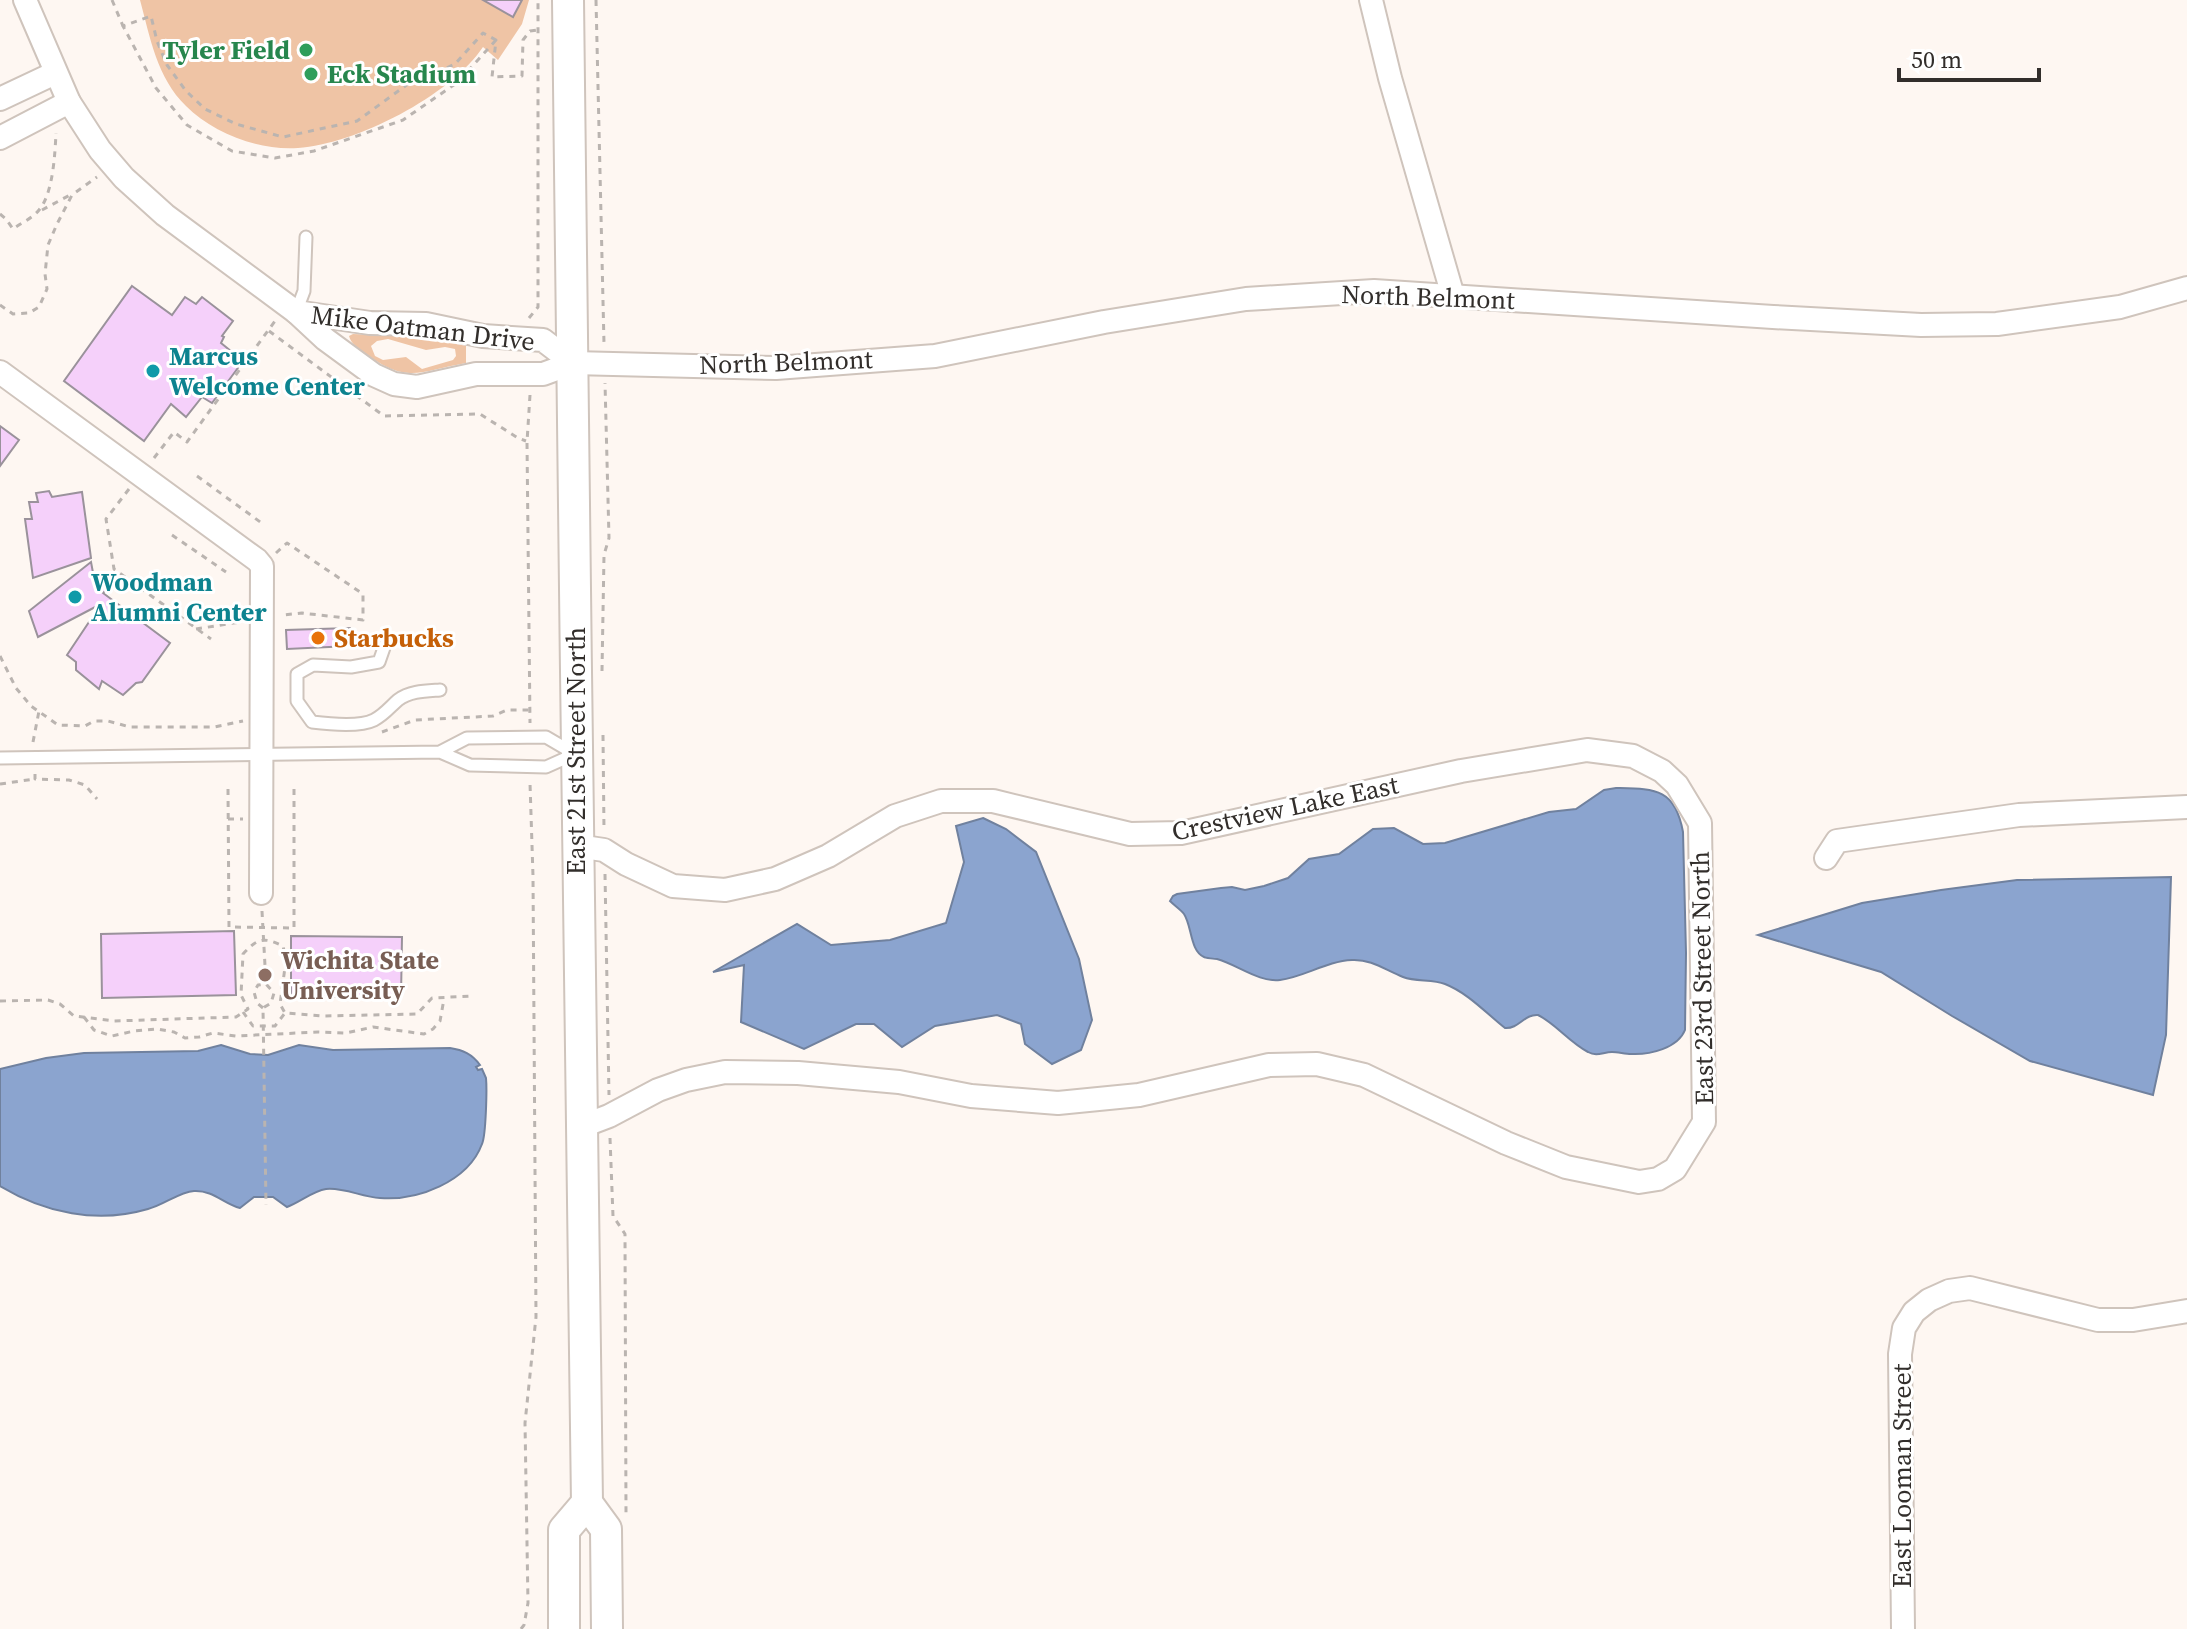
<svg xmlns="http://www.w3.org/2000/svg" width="2187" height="1629" font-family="'Source Serif 4',serif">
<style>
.green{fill:#efc4a5;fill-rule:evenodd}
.water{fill:#8ba4cf;stroke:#70819e;stroke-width:2}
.building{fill:#f5d0fa;stroke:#9a929b;stroke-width:2}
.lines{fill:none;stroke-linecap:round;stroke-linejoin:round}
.lane-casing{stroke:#cfc4bc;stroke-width:15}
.street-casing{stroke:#cfc4bc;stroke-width:26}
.secondary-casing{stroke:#cfc4bc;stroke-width:34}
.path{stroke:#bab4b0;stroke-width:3;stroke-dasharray:6 6;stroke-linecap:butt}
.lane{stroke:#fff;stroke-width:11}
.street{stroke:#fff;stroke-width:22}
.secondary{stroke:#fff;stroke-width:30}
.leisure-dot{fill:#2e9e5b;stroke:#fff;stroke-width:3}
.culture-dot{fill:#0f9aa8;stroke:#fff;stroke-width:3}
.food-dot{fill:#e8710a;stroke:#fff;stroke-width:3}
.education-dot{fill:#8d6e63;stroke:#fff;stroke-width:3}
.labels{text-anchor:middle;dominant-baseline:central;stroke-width:6;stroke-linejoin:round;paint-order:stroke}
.leisure-label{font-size:26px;font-weight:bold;fill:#27864d;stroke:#fff;text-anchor:end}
.street-label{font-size:26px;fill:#322e2b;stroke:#fff}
.culture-label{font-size:26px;font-weight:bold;fill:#0d838f;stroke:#fff;text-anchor:start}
.food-label{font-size:26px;font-weight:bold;fill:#c56008;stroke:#fff;text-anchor:start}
.education-label{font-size:26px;font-weight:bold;fill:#785e54;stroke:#fff;text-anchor:start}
</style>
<rect width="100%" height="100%" fill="#fef7f2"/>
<!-- green -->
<g class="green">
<path d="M140,0h389l-7,24 -24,36 -15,-13c-33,49 -127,97 -185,101 -39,3 -85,-15 -112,-42 -29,-28 -36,-69 -46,-106z"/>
<path d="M353,334l72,3 41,9v17c-46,8 -59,22 -101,-10 -7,-5 -14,-9 -16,-17zM388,339l38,11 19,-3 10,2 1,7 -3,4 -31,9 -16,-12 -23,3 -8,-4 -4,-10 6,-5z"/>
</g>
<!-- water -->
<g class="water">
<path d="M1616,788c39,1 59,0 67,44l3,121 -1,77c-7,18 -35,25 -54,24 -6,0 -13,-2 -19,-2 -9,0 -15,5 -24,0 -19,-10 -32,-28 -50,-37 -14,-1 -19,14 -33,13 -19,-15 -37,-35 -60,-44 -13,-5 -29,-2 -42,-7 -18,-7 -31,-18 -51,-17 -25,1 -48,17 -72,20 -20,3 -44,-16 -63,-21 -1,0 -12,-1 -13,-2 -14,-6 -12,-31 -20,-43 -4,-5 -9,-8 -14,-13l3,-5 4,-2 44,-6 11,-1 13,3 19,-4 24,-8 21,-19 30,-5 34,-25 21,-1 29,16 22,-1 104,-31 27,-3 28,-19z"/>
<polygon points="983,818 1006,829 1036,852 1079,959 1092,1020 1081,1050 1052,1064 1025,1044 1021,1024 997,1015 935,1026 902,1047 874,1024 856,1024 804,1049 741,1022 744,965 713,972 797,924 831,945 890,940 946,923 964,862 956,826"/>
<polygon points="2171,877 2166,1035 2153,1095 2030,1061 1952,1016 1881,972 1758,935 1862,903 1941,890 2017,880"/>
<path d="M221,1045l29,9 18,1 31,-10 34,5 117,-2c13,2 22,6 30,17l-4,2 2,3 4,-1 4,9c1,11 0,57 -4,66 -14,38 -65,57 -102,54 -18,-1 -37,-11 -54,-9 -13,2 -26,13 -39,18l-14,-10h-19l-14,11c-16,-4 -27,-18 -46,-17 -15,1 -30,14 -46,18 -51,15 -103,4 -148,-23v-117l46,-11 38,-5 114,-2z"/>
</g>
<!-- building -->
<g class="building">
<polygon points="483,0 522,0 513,17"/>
<polygon points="132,286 172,315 185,297 196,304 202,297 233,321 222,336 224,337 221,343 243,361 212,403 202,397 186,417 171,404 144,441 64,381"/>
<polygon points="0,426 19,440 0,466"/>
<polygon points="49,491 52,497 82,492 91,558 33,578 25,519 32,519 29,502 38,502 36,493"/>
<polygon points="91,562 94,578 103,573 110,587 103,593 170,643 142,682 136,683 123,695 102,681 99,689 76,670 76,662 67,655 101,604 38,637 29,611"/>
<polygon points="350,628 350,646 287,649 286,630"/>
<polygon points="234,931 236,995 102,998 101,934"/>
<polygon points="291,936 402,937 401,998 291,996"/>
</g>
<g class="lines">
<defs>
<g id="lane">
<polyline points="296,312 304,291 306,237"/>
<path d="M386,642l-7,20 -28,5 -38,-2 -16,9v27l15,21c16,2 48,5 62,-2 10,-5 16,-13 24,-20 12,-9 28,-9 42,-10"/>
<polyline points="0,758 440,752 470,765 546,767 575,754 546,737 467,738 440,752"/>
</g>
<g id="street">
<polyline points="25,0 69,102 100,150 124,178 165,215 296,312 325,339 374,375 394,384 417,387 476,374 543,374 573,363 776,368 935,356 1104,322 1246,299 1374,291 1773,317 1921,325 1997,324 2120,307 2187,288"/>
<polyline points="1371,0 1390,78 1453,296"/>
<polyline points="0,99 55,73"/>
<polyline points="0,138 69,102"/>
<polyline points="296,312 370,323 426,324 483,336 543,340 573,363"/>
<polyline points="0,372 257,560 262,566 261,893"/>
<polyline points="577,846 604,850 626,864 673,886 725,890 775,879 828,856 895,816 941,801 993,801 1130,834 1181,833 1461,771 1587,750 1633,756 1662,771 1677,785 1700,823 1704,1122 1675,1169 1658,1179 1639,1182 1566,1167 1506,1143 1364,1075 1317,1064 1269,1065 1139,1095 1058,1103 971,1096 899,1082 798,1073 725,1072 686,1080 658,1090 609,1116 580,1127"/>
<polyline points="1826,858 1837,841 2019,815 2187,807"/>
<polyline points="1903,1629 1900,1354 1904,1328 1914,1312 1929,1300 1949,1291 1970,1288 2098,1320 2133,1320 2187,1311"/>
</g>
<g id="secondary">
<path d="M568,0c8,501 9,1002 19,1503l19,26 1,100"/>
<polyline points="564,1629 564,1530 587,1503"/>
</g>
</defs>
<!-- lane casing -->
<use href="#lane" class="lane-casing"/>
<!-- street casing -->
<use href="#street" class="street-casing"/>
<!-- secondary casing -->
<use href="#secondary" class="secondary-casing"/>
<!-- path -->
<g class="path">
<polyline points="112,0 123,26"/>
<polyline points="596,0 604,344"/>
<polyline points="496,40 458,82 403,120 314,151 275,158 232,151 187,125 156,88 123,26 151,16 157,41 167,65 186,91 205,109 236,124 283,137 357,121 419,76 440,71 455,64 483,33 496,40 492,77 522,76 523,40 530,31 538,30"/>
<polyline points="42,210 70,195"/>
<path d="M0,214l6,5 7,10c8,-6 20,-11 26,-19 14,-16 16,-56 17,-77"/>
<polyline points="0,305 13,314 29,313 39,307 47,289 45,274 48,245 57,224 72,195 97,177"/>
<polyline points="529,318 538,307 538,0"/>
<polyline points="269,331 384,416 480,414 518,438 526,441"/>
<polyline points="530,395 527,442 530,723"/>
<polyline points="154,458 174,432 187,442 275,321"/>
<polyline points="197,476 263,524"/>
<polyline points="129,489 106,519 114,569 211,639"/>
<polyline points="172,535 226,572"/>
<polyline points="276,553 287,543 363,594 363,620 302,613 283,615"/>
<polyline points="196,629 240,622"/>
<polyline points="0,656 16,688 31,706 58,725 85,726 94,721 108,721 130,727 214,727 243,721"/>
<polyline points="602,671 604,555 609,538 605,383"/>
<polyline points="382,732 415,720 493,716 507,710 530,710"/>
<polyline points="603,735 604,831"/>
<polyline points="33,742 39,711"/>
<polyline points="35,774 35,779 69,780 85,785 97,799"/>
<polyline points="0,784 35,779"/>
<polyline points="228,789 229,927 294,928 294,786"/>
<polyline points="228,819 243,819"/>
<polyline points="605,874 609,1095"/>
<polyline points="262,911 266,984"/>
<path d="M0,1001l48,-1 12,4 14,12 40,5 122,-4 12,-8 -7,-14 2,-41c14,-15 20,-18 40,-8l3,14 -6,44 5,9 38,3 94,-2 15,-16 40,-2"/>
<polyline points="263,1008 257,1003 254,992 258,985 266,984 274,993 271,1003 263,1008 266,1205"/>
<polyline points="243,1012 253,1026 275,1026 285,1013"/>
<polyline points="84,1017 94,1030 112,1036 134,1031 157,1029 174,1032 185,1038 199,1037 213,1033 236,1036 318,1032 346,1033 373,1027 424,1034 433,1029 440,1021 444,999"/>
<polyline points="610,1138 613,1216 625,1234 626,1515"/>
<polyline points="521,1629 524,1625 528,1603 525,1423 536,1317 533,876 530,783"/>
</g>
<!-- lane -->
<use href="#lane" class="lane"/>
<!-- street -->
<use href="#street" class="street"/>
<!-- secondary -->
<use href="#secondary" class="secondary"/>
</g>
<!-- markers -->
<g class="leisure-dot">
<circle cx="306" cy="50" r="8"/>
<circle cx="311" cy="74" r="8"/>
</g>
<g class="culture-dot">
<circle cx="153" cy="371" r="8"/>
<circle cx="75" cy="597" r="8"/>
</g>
<circle class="food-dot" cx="318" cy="638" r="8"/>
<circle class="education-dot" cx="265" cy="975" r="8"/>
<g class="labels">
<!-- leisure labels -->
<g class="leisure-label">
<text x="290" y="50">Tyler Field</text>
<text x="327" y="74" text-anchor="start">Eck Stadium</text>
</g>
<!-- street labels -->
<g class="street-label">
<text transform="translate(1428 297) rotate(2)">North Belmont</text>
<text transform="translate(423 328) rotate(7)">Mike Oatman Drive</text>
<text transform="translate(786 362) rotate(-2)">North Belmont</text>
<text transform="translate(576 751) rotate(-90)">East 21st Street North</text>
<text transform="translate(1285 808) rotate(-12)">Crestview Lake East</text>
<text transform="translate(1702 978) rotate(-91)">East 23rd Street North</text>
<text transform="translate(1902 1476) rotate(-90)">East Looman Street</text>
</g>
<!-- culture labels -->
<g class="culture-label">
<text x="169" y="356">Marcus<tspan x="169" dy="30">Welcome Center</tspan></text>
<text x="91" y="582">Woodman<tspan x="91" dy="30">Alumni Center</tspan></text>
</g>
<!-- food labels -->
<g class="food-label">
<text x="334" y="638">Starbucks</text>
</g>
<!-- education labels -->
<g class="education-label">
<text x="281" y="960">Wichita State<tspan x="281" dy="30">University</tspan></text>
</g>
</g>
<!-- scale -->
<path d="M1899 68v12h140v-12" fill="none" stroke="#322e2b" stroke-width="4"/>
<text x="1911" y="68" font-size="24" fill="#322e2b" stroke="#ffffff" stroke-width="6" paint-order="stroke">50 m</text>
</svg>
